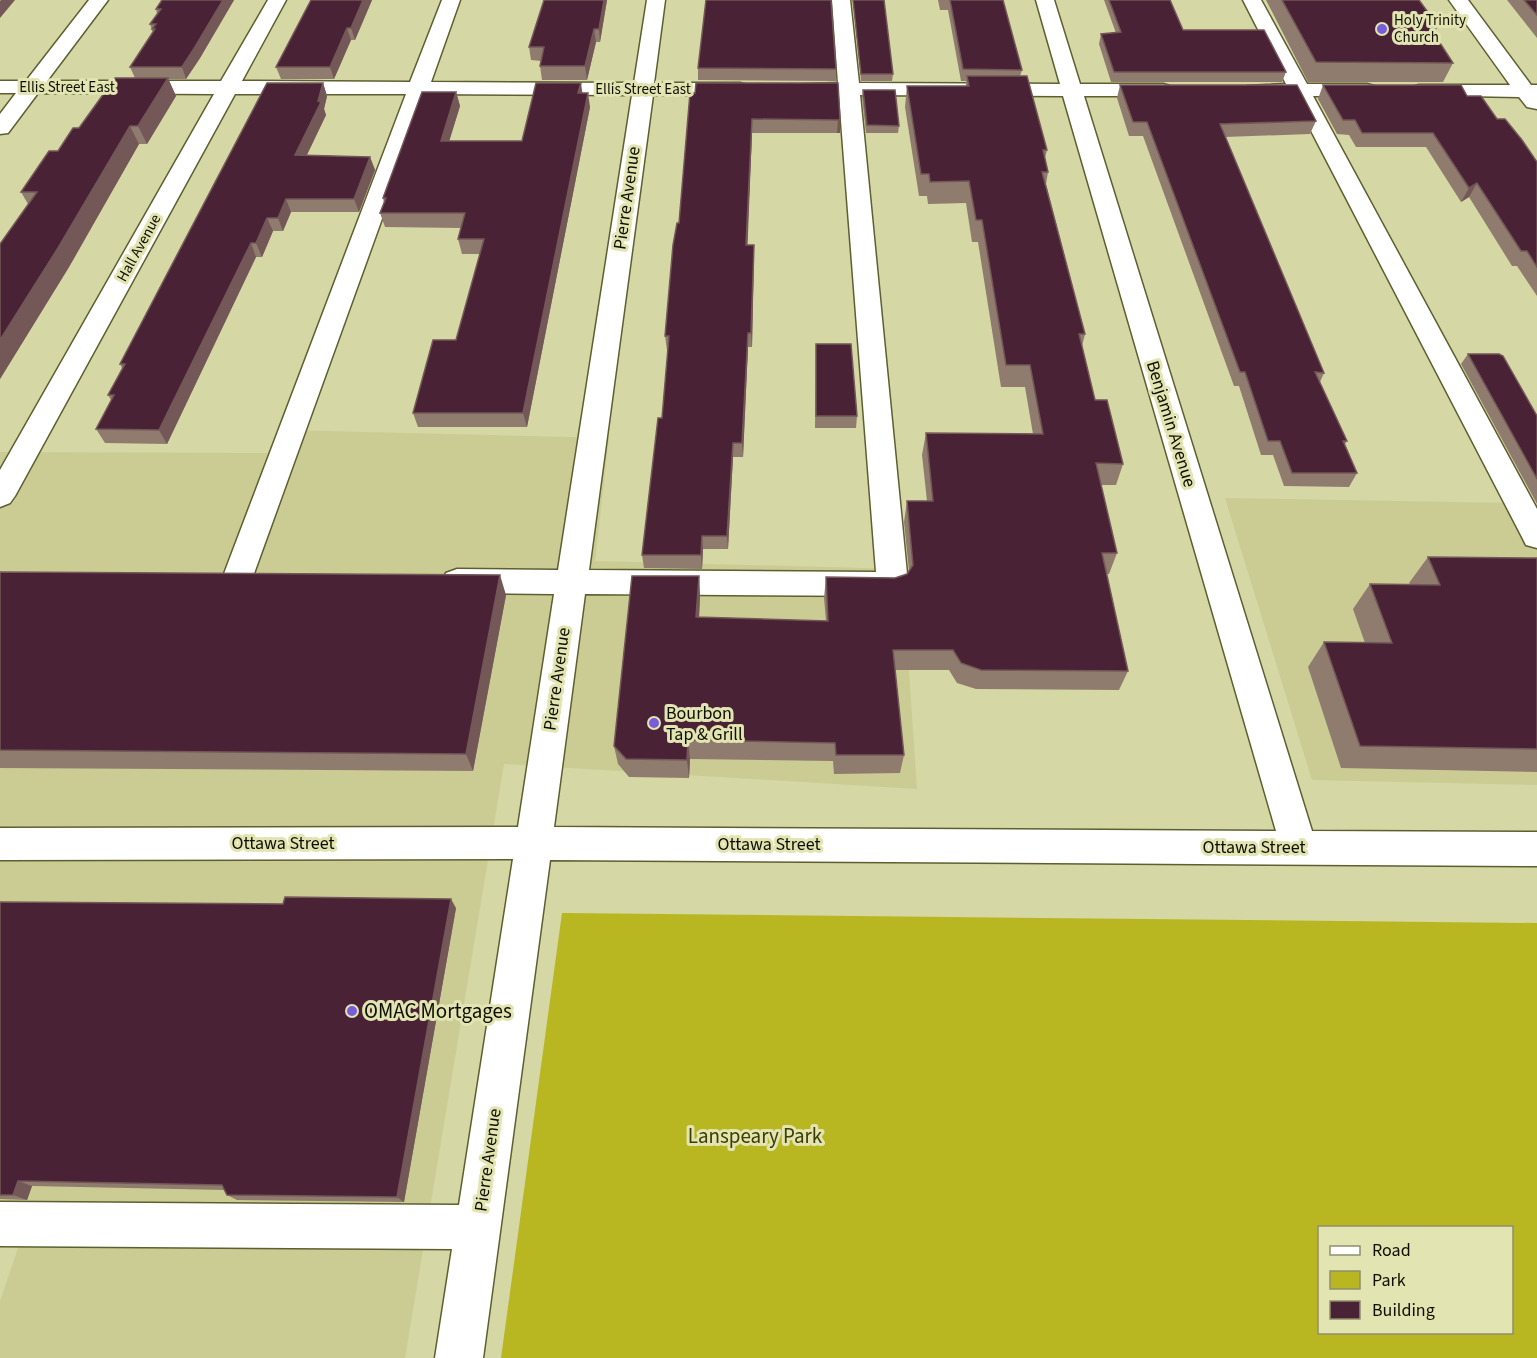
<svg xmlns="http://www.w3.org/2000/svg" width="1537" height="1358" font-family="'Source Sans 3',sans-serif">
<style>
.built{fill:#cacc93}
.green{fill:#b8b721;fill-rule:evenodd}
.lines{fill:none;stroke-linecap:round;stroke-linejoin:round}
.minor-casing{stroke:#5e5f31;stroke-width:3}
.minor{fill:#fff;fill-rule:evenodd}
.wall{fill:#8f7c6e}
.shaded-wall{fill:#735857}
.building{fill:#492236;stroke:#735857;stroke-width:1.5}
.poi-dot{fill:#785dd8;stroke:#e2e4b2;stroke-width:2}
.labels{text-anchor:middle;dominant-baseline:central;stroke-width:6;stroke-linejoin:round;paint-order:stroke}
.far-poi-label{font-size:15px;fill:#0f0f01;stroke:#e2e4b2;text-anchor:start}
.far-street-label{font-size:15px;fill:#0f0f01;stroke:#e2e4b2}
.street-label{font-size:18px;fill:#0f0f01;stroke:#e2e4b2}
.poi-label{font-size:18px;fill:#0f0f01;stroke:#e2e4b2;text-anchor:start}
.near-poi-label{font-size:21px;fill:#0f0f01;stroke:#e2e4b2;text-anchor:start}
.near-park-label{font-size:21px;fill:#3d3d00;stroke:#e2e4b2}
</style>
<rect width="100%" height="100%" fill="#d5d7a5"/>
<!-- built -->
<g class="built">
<polygon points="282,430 609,438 595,561 902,569 917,789 504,764 405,1358 0,1358 0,1301 27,1222 0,1221 0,452 275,453"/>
<polygon points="1225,498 1512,503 1537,548 1537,785 1312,780"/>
</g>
<!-- green -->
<path class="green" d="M562,913l975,10v435h-1036zM1320,1228h192v104h-192z"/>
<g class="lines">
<defs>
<g id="minor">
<path d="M89,0h19l-61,81h174l47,-81h18l-44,81 168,1 32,-82h18l-29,82 203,1 13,-83h18l-11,83h86l7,2 3,4 -3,4 -7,2h-87l-64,475 287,2 -37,-477 -51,-2 -3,-4 3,-4 50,-2 -6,-83h18l9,83 201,1 -24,-84h18l26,84h83l7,2 3,4 -3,4 -7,2h-79l228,735 225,1v34l-987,-6 -67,498h-48l17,-109 -452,-3v-44l459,3 54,-346 -513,1v-32l518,-1 36,-233 -97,-1 -11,-4 -4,-8 4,-8 11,-4 101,1 74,-475 -205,-1 -175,485 -4,8 -11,4 -11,-4 -4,-8 184,-485h-171l-220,402 -5,7 -10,4v-37l214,-376 -176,-1 -30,40 -8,1v-20l16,-21h-16v-12h26zM860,95l203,1 213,735 -722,-4 31,-233 307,2 11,-4 5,-8z"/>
<polygon points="1243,0 1261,0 1307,84 1367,84 1374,86 1377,90 1374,94 1367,96 1313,96 1537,509 1537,548 1526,545 1522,537 1293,96 1247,94 1244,90 1247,86 1286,84"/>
<polygon points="1449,0 1468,0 1531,85 1537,85 1537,109 1527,107 1519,97 1412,95 1409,91 1412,87 1419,85 1510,85"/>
</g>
</defs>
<!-- minor casing -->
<use href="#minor" class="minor-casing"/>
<!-- minor -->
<use href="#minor" class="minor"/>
</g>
<!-- wall -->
<g class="wall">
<polygon points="162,0 234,0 200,58 186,79 168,79 176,96 147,144 139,144 69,267 0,379 0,244 28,204 21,192 79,128 135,78 130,67 153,33 150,24 157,14 156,9"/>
<polygon points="311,0 372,0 355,40 351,40 334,79 281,79 276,67"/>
<polygon points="607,0 600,42 596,42 587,80 542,80 540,66 541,61 531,60 529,47"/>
<polygon points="853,0 884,0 893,74 892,81 861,81"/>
<polygon points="938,0 1003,0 1022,70 1020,76 1047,150 1045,158 1048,172 1046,184 1085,334 1082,346 1095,400 1123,464 1116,485 1101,485 1117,553 1109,574 1107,574 1128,671 1119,690 976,689 957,683 949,670 895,670 904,755 900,773 834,774 833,761 690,759 689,778 629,777 618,764 614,746 699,576 700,597 699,617 826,621 824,598 826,577 895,578 907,574 909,571 904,522 907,501 927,501 922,455 926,433 1033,434 1025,387 1001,387 978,242 972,242 966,203 928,204 927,196 919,196 905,107 907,86 966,86 966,81 961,81 948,10 940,10"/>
<polygon points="1104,0 1170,0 1183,30 1286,72 1282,82 1111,82 1099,44 1101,34 1116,33"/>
<polygon points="1266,0 1419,0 1438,26 1434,34 1453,63 1443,82 1308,82"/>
<polygon points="1507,0 1537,0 1537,38"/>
<polygon points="698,68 836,69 836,81 698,80"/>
<polygon points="323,83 327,96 324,109 326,115 307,155 370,157 375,170 359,212 291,212 283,231 273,231 262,257 256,257 167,444 105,443 96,429 111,400 108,395 122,368 120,364"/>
<polygon points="838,83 840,133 752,133 747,245 754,245 752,347 748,347 743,457 733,457 728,549 703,549 702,569 644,568 642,555 662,418 668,350 667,350 665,336 679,223 690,93"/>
<polygon points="1120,85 1316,121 1310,134 1225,137 1324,373 1320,382 1347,441 1345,444 1357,473 1349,487 1284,486 1273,455 1261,455 1239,386 1234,386 1143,136 1129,136 1117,98"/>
<polygon points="1323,85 1467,96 1497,119 1537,162 1537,296 1517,266 1512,266 1469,197 1461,202 1426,147 1356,147 1349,135 1337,134 1318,99"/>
<polygon points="863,90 899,126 898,133 866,133 862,97"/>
<polygon points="456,92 460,106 449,141 522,141 582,93 590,107 527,427 418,427 413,413 456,340 480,254 462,254 458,239 461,228 385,227 380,213 384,203 383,198"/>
<polygon points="816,344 857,416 856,428 815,428"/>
<polygon points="1468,354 1537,416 1537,504 1461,364"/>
<polygon points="1428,557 1537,558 1537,772 1341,768 1308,667 1324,642 1365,643 1353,609 1370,584 1410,584 1409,583"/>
<polygon points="0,572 506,595 473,771 0,768"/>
<polygon points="0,902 456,908 404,1202 237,1200 227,1195 224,1190 32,1186 27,1200 0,1199"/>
</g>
<!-- shaded-wall -->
<g class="shaded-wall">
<polygon points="1,0 15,0 0,18 0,1"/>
<polygon points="223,0 234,0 200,58 186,79 182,67"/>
<polygon points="363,0 372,0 355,40 351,28"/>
<polygon points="604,0 607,0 600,42 599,29"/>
<polygon points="347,28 351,40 334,79 330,67"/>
<polygon points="594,29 596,42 587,80 585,66"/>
<polygon points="168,78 176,96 147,144 138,126"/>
<polygon points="323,83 327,96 324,109 326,115 300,169 295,155 318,101"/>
<polygon points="581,83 583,97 578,93"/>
<polygon points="456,92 460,106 445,155 441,141"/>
<polygon points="588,93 590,107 527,427 523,413"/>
<polygon points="752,119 752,133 747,259 746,245"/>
<polygon points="840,119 840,133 837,133 838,120"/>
<polygon points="130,126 139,144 69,267 0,379 0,340"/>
<polygon points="370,157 375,170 359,212 354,199"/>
<polygon points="1477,183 1469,197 1461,202 1469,188"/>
<polygon points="286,199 291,212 283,231 278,218"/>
<polygon points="267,218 273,231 262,257 256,243"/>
<polygon points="251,243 256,257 167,444 159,430"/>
<polygon points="754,245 754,259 752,347 751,333"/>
<polygon points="748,333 748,347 743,457 742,443"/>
<polygon points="733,443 733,457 728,549 727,536"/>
<polygon points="702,536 703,549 702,569 701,555"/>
<polygon points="500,575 506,595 473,771 466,754"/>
<polygon points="699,576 700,597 698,637 696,617"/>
<polygon points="688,740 690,759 689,778 687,760"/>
<polygon points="451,899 456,908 404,1202 397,1197"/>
<polygon points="18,1181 32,1186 27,1200 13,1195"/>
</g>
<!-- building -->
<g class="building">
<polygon points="162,0 223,0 195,47 182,67 130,67 155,29 152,29 156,24 150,24 161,9 156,9"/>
<polygon points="311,0 363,0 351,28 347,28 330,67 276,67"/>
<polygon points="544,0 604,0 599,29 594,29 585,66 540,66 544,47 529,47"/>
<polygon points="706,0 831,0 836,69 698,68"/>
<polygon points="853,0 884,0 893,74 861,74"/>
<polygon points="950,0 1003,0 1022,70 963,69"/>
<polygon points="1109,0 1170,0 1183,30 1264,30 1286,72 1114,72 1101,34 1121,32"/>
<polygon points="1282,0 1419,0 1438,26 1429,26 1453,63 1316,62"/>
<polygon points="1524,0 1537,0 1537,15"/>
<polygon points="967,76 1027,76 1047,150 1043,150 1048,172 1042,172 1085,334 1079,334 1095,400 1107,400 1123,464 1096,463 1117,553 1102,553 1128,671 981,670 961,663 953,650 893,650 904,755 836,755 835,743 688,740 687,760 626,759 614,746 632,576 699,576 696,617 828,621 826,577 895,578 907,574 913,565 907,501 933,501 926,433 1043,434 1030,365 1006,365 982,220 976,220 969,181 930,182 929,174 921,174 907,86 969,86"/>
<polygon points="115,78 168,78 138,126 130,126 58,248 0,340 0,244 37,192 21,192 49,151 58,151 73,128 79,128"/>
<polygon points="267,83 323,83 318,101 321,102 295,155 370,157 354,199 286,199 278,218 267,218 256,243 251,243 159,430 96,429 114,395 108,395 125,364 120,364"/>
<polygon points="536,83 581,83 578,93 588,93 523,413 413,413 433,340 456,340 484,239 458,239 465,213 380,213 386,198 383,198 422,92 456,92 441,141 522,141"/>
<polygon points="696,83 838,83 840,119 838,120 752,119 746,245 754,245 751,333 748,333 742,443 733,443 727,536 702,536 701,555 642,555 658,418 662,418 669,336 665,336 673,245 677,223 679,223 690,93 695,93"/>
<polygon points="1120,85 1297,85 1316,121 1220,124 1324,373 1315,372 1347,441 1343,441 1357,473 1292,473 1280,441 1268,441 1245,372 1240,372 1147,122 1133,122"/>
<polygon points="1323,85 1461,85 1467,96 1481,96 1497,119 1505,119 1522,140 1537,162 1537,267 1527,251 1521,251 1477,183 1469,188 1433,133 1362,133 1355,120 1343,120"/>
<polygon points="863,90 895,90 899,126 867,125"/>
<polygon points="816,344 851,344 857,416 816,416"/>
<polygon points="1468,354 1499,354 1503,356 1537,416 1537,479"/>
<polygon points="1428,557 1537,558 1537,749 1360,746 1324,642 1392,643 1370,584 1440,585"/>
<polygon points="0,572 500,575 466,754 0,750"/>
<polygon points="285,897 451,899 397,1197 227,1195 222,1185 18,1181 13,1195 0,1195 0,902 283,904"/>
</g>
<!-- markers -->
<g class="poi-dot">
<circle cx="1382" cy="29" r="6"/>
<circle cx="654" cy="723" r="6"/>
<circle cx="352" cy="1011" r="6"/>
</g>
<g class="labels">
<!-- far-poi labels -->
<g class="far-poi-label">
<text x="1394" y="20">Holy Trinity<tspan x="1394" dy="17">Church</tspan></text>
</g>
<!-- far-street labels -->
<g class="far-street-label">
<text x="67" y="87">Ellis Street East</text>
<text x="643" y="89">Ellis Street East</text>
<text transform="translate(139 248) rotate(-61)">Hall Avenue</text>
</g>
<!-- street labels -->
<g class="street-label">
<text transform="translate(627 198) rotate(-82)">Pierre Avenue</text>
<text transform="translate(1171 424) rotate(73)">Benjamin Avenue</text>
<text transform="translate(557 679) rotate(-82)">Pierre Avenue</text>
<text x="283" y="843">Ottawa Street</text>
<text x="769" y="844">Ottawa Street</text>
<text x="1254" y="847">Ottawa Street</text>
<text transform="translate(488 1160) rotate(-82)">Pierre Avenue</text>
</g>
<!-- poi labels -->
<g class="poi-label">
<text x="666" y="713">Bourbon<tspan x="666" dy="21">Tap &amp; Grill</tspan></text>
</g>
<!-- near-poi labels -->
<g class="near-poi-label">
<text x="364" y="1011">OMAC Mortgages</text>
</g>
<!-- near-park labels -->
<g class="near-park-label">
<text x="755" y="1136">Lanspeary Park</text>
</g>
</g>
<!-- legend -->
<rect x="1318" y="1226" width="195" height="108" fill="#e2e4b2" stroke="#8e8f6b" stroke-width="1.5"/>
<rect x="1330" y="1246" width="30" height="9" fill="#ffffff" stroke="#8e8f6b" stroke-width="1.5"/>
<text x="1372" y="1256" font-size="18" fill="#0f0f01">Road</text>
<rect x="1330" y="1271" width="30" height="18" fill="#b8b721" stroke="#8e8f6b" stroke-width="1.5"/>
<text x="1372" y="1286" font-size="18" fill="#0f0f01">Park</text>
<rect x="1330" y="1301" width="30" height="18" fill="#492236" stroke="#8e8f6b" stroke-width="1.5"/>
<text x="1372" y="1316" font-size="18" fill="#0f0f01">Building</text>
</svg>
